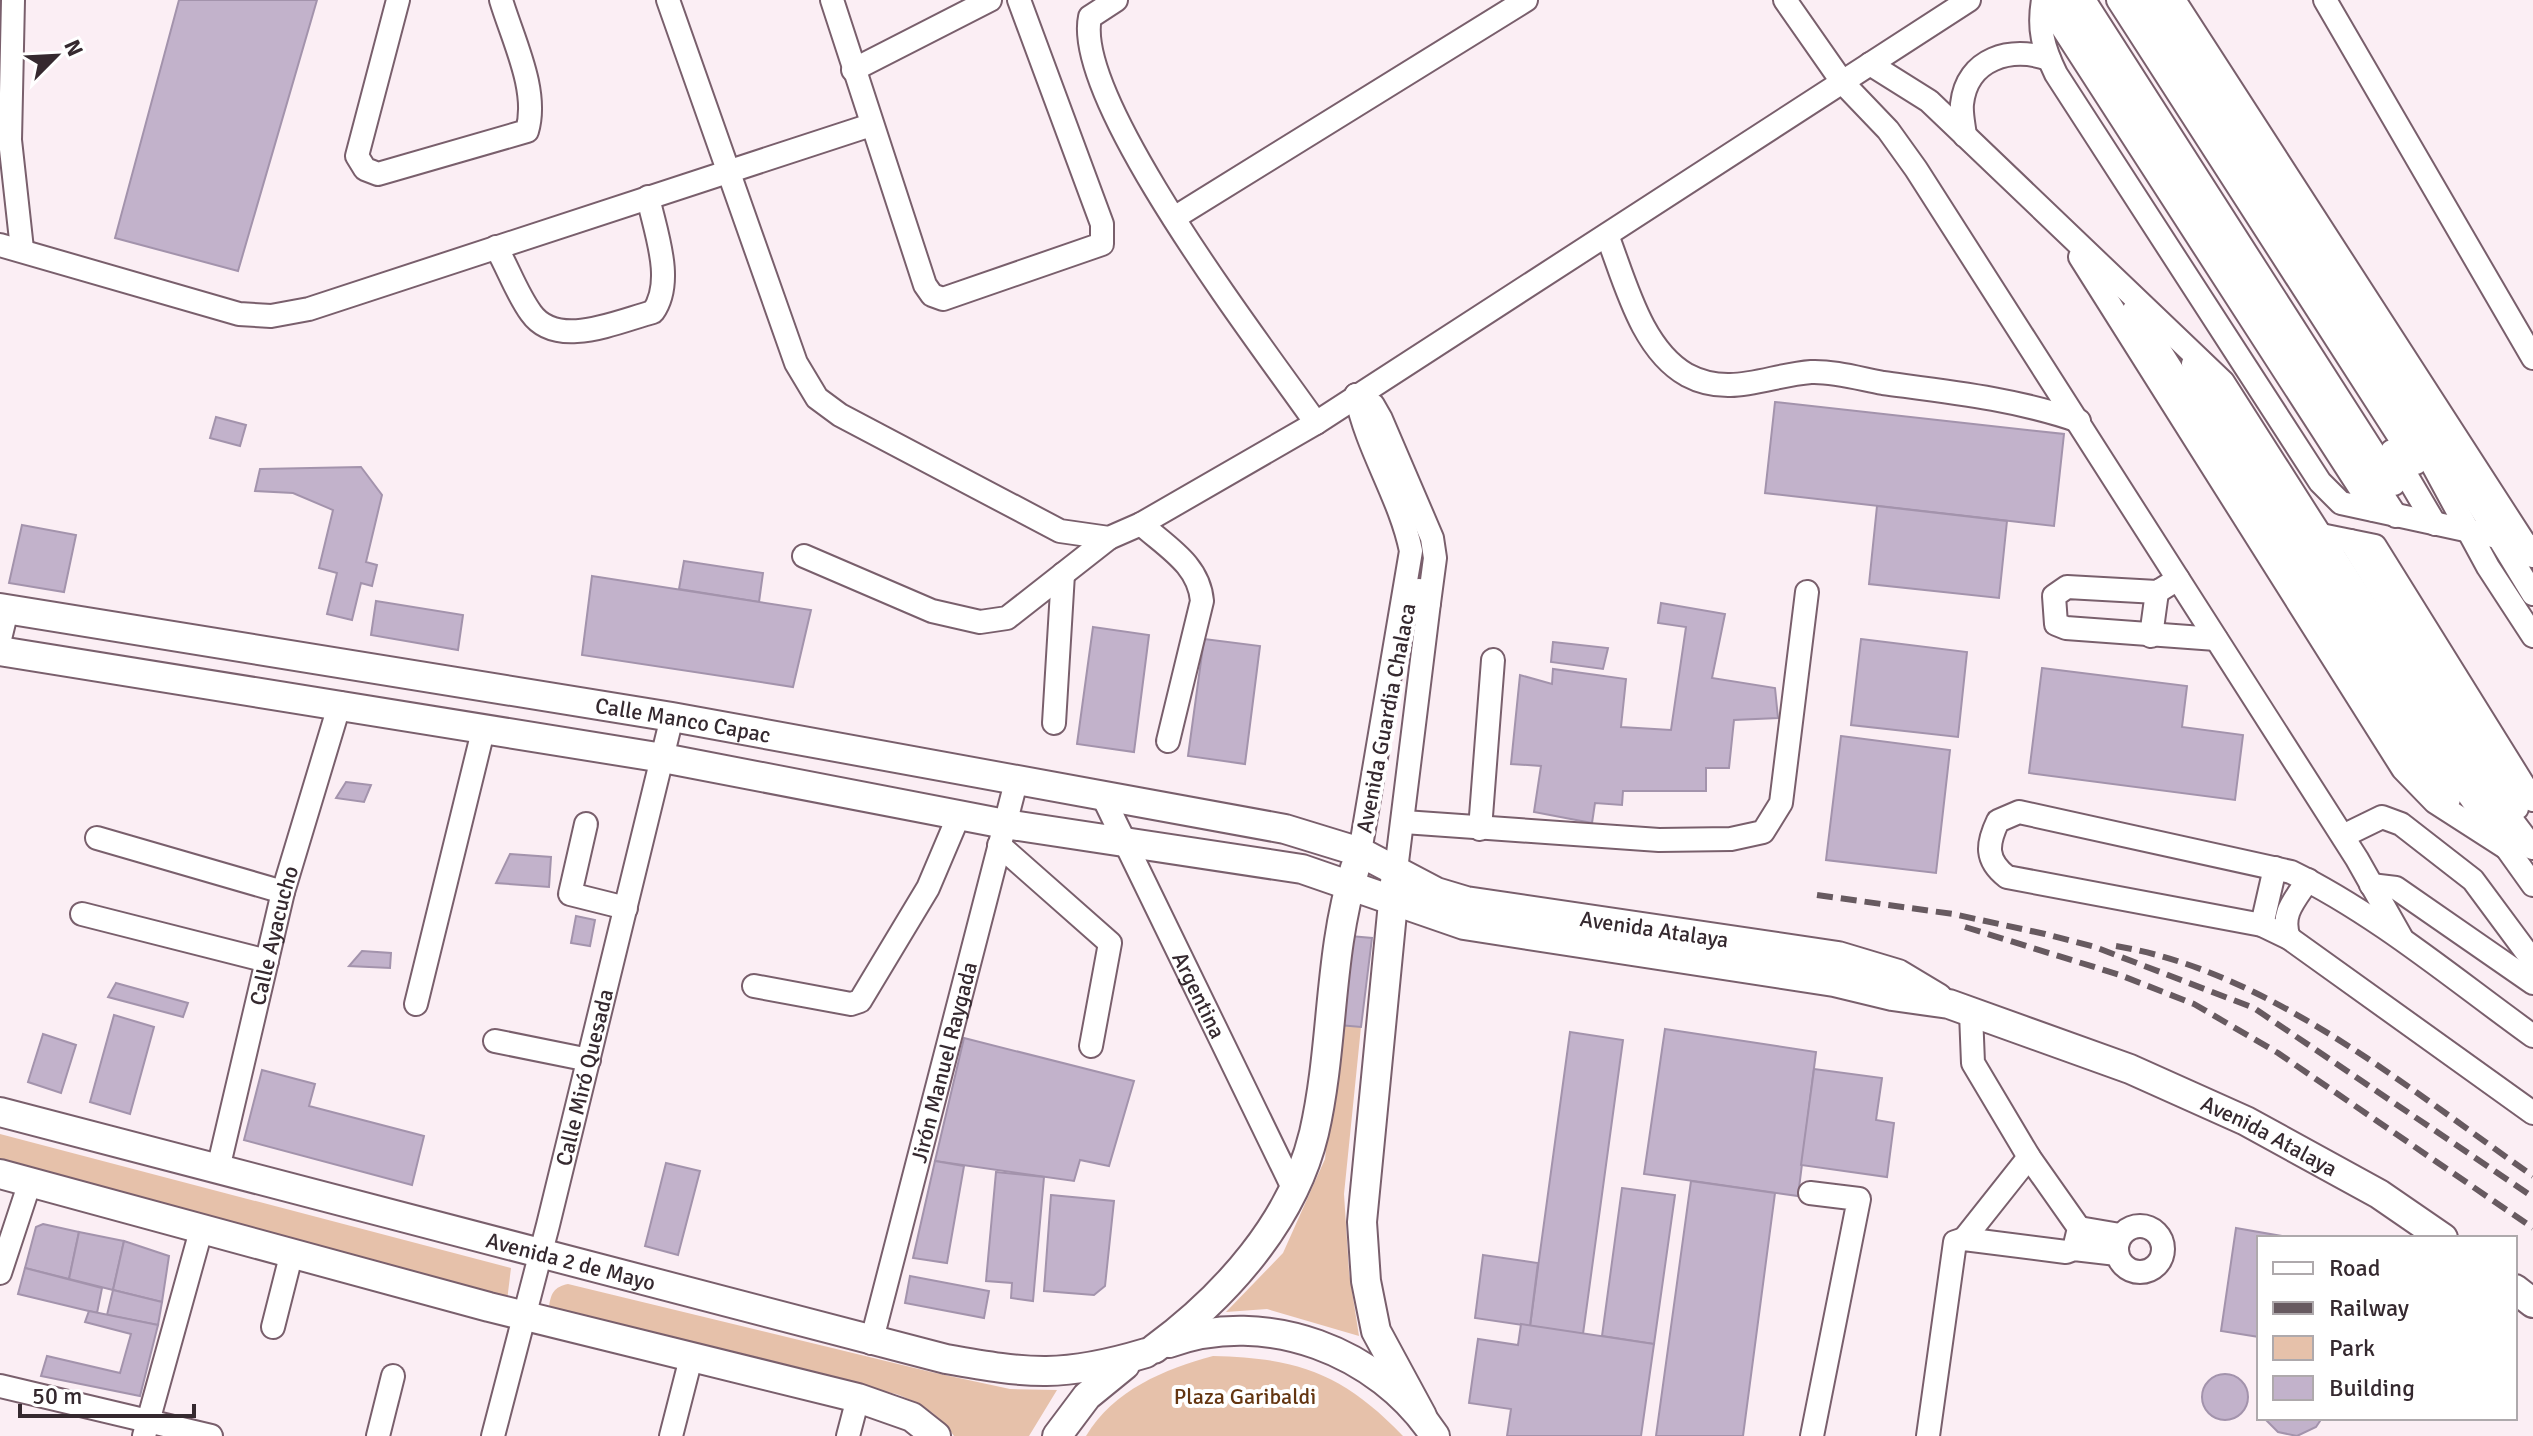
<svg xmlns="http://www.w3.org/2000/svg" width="2533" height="1436" font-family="Signika,sans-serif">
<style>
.green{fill:#e6c1aa}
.building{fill:#c2b2cb;stroke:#a393ac;stroke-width:2}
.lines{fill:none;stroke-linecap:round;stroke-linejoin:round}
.minor-casing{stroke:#795f6c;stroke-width:26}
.major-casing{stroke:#795f6c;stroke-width:32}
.minor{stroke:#fff;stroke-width:22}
.major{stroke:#fff;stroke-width:28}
.rail{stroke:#675a60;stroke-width:6;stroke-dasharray:16 8;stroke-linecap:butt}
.labels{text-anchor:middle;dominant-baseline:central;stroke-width:8;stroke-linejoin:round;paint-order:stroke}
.street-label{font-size:22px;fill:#35292f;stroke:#fff}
.park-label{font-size:22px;fill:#643510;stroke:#fff}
</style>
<rect width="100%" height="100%" fill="#fbeef4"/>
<!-- green -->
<g class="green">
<polygon points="1339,1025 1361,1027 1344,1194 1349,1272 1359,1336 1267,1309 1226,1312 1283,1253 1325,1159"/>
<polygon points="0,1134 511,1268 507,1301 0,1164"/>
<path d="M568,1284l363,88 79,17 47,1 -28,46h-75c-16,-23 -32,-32 -58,-42l-334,-75 -13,-12c2,-14 5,-20 19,-23z"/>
<path d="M1213,1356c86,2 130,18 190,80h-317c27,-46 79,-67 127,-80z"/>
</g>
<!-- building -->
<g class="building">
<polygon points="179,0 317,0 238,271 115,238"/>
<polygon points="1775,402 2064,434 2054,526 1765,493"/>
<polygon points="216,417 246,425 240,446 210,438"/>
<polygon points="361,467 382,495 366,562 377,565 372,586 361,583 352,620 327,614 337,573 319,568 333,510 293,493 255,491 260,469"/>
<polygon points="1877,506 2007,521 1999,598 1869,584"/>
<polygon points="22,525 76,535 64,592 9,583"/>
<polygon points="684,561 763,573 759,602 679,589"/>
<polygon points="592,576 811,610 793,687 582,655"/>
<polygon points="376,601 463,615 458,650 371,635"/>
<polygon points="1661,603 1725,614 1712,678 1775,688 1778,718 1734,720 1729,768 1706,768 1706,791 1623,791 1622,805 1595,803 1592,823 1534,812 1541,766 1511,764 1520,675 1552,684 1553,669 1626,679 1621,727 1671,730 1686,627 1658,623"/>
<polygon points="1093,627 1149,635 1134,752 1077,744"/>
<polygon points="1204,639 1260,646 1245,764 1188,756"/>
<polygon points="1861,639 1967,652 1958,737 1851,725"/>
<polygon points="1553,642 1608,648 1603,669 1551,662"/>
<polygon points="2042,668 2187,686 2182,727 2243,735 2235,800 2029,773"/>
<polygon points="1841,736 1950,750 1936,873 1826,860"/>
<polygon points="346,782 371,785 364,802 336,798"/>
<polygon points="510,854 551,857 549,887 496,883"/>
<polygon points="576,916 595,920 590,946 571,943"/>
<polygon points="1350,936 1372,938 1361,1027 1339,1025"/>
<polygon points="362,951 391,953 390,968 349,966"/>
<polygon points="116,983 188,1003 183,1017 108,997"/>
<polygon points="114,1015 154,1027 130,1114 90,1102"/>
<polygon points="1665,1029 1816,1052 1798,1196 1644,1174"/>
<polygon points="1570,1032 1623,1040 1583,1334 1530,1326"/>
<polygon points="43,1034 76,1045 61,1093 28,1082"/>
<polygon points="964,1038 1134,1081 1109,1166 1080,1160 1074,1181 935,1161"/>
<polygon points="1814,1069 1882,1078 1876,1120 1894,1123 1887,1177 1801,1165"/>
<polygon points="262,1070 315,1084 309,1106 424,1136 412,1185 244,1140"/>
<polygon points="935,1161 964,1166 947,1263 913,1258"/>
<polygon points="666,1163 700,1171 678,1255 645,1246"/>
<polygon points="996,1172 1044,1177 1033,1301 1011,1298 1012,1283 986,1281"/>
<polygon points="1691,1181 1775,1193 1743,1436 1656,1436"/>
<polygon points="1622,1188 1675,1195 1654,1344 1602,1336"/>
<polygon points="1051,1195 1114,1201 1105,1286 1094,1295 1044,1291"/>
<polygon points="43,1224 79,1232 69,1279 25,1268 36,1227"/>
<polygon points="2236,1228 2293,1238 2259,1238 2259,1337 2221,1331"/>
<polygon points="79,1232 124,1241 113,1290 69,1279"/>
<polygon points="124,1241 169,1256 162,1302 113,1290"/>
<polygon points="1483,1255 1538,1263 1530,1326 1475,1318"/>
<polygon points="25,1268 102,1288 97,1313 18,1294"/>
<polygon points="910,1276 989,1291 984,1318 905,1303"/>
<polygon points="113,1290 162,1302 158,1325 107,1315"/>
<polygon points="89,1311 158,1325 140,1396 41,1376 47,1356 120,1373 131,1334 85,1322"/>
<polygon points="1521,1324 1654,1344 1641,1436 1507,1436 1511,1409 1469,1403 1478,1339 1518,1345"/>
<circle cx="2225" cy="1397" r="23"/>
<polygon points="2264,1418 2322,1418 2316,1427 2297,1436 2278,1432"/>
</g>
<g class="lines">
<defs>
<g id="minor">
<polyline points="13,0 10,140 22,249"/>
<path d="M398,0l-41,156 8,13 13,5 149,-43c12,-40 -14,-91 -26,-131"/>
<polyline points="668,0 796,363 817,398 840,415 1060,531 1109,538 1141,524 1316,423 1969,0"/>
<polyline points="832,0 925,285 932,295 943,299 1102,244 1102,224 1019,0"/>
<path d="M1116,0l-26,17c-18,83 173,330 226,406"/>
<polyline points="1785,0 1843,83 1888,130 1916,169 2357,859 2401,937"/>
<path d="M2043,0c-5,29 0,47 13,74l264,408 21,21 184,40"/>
<polyline points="2054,0 2060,24 2374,510"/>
<polyline points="2068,0 2074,16 2396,516"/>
<polyline points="2084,0 2394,484"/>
<polyline points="2118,0 2416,463"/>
<polyline points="2137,0 2411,425 2488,567 2533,636"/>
<polyline points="2155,0 2425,417 2533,594"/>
<polyline points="2174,0 2533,556"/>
<polyline points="2325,0 2533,358"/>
<polyline points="1870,64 1929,101 2223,382 2450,738 2533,848"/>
<polyline points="853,70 990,0"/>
<path d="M1965,136c-1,-10 -4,-22 -3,-32 5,-46 49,-58 87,-45"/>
<polyline points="1174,218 1526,0"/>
<path d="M1607,235c18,46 34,114 80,140 43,23 81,0 124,-3 23,-1 50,7 72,11 67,9 133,16 196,38"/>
<polyline points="0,245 239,314 271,316 309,309 871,125"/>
<path d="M496,247c12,21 21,47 35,66 26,37 87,8 122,-1 22,-31 2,-81 -5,-115"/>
<polyline points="2080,257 2403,769 2435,802 2505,847"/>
<polyline points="2134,310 2419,759 2449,799"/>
<polyline points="2193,364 2435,748 2533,885"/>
<path d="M1356,395c11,55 44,102 55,156l-51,301"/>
<polyline points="1356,395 1373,405 1381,419 1432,538 1435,558 1429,603"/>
<polyline points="2392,451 2435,524"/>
<path d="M1141,524c27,24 58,41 61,77l-34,140"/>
<polyline points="2321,535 2375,546 2533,800"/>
<polyline points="2350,541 2517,808"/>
<polyline points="804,556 932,611 980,622 1007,618 1109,538"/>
<polyline points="2178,579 2157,592 2067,587 2054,596 2056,624 2066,628 2216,639"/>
<polyline points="2151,636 2157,592"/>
<polyline points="0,639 7,610"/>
<polyline points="1054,723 1063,574"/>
<path id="s1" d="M1104,799l190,391"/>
<polyline points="1404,822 1659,840 1731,839 1763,832 1781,803 1807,592"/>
<polyline points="586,824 570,894 626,908"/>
<polyline points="1480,829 1493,660"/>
<polyline points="2343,836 2382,817 2401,824 2473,880 2533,961"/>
<polyline points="97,838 283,892"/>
<polyline points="999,845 1110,943 1091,1046"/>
<polyline points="1396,870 1429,603 1419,590 1404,598"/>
<polyline points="2371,885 2396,888 2533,983"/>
<polyline points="82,914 267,961"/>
<polyline points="2262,925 2275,868"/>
<path d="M2289,938c-9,-24 6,-38 19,-58"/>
<polyline points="754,986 851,1004 860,1001 928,888 959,815"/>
<polyline points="416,1004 483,731"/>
<polyline points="1971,1013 1973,1063 2029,1157 2079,1228 2074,1249"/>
<path d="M2533,1036c-78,-56 -156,-122 -242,-164l-272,-60 -21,9c-11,23 -13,39 9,56l255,48 27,13 244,175"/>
<polyline points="495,1041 589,1060"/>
<path id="s2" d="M218,1169l65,-277 57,-189"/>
<polyline points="1810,1193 1859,1199 1812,1436"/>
<circle cx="2140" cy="1249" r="23"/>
<polyline points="2079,1228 2120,1235"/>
<polyline points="1964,1239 2029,1157"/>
<polyline points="0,1273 30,1182"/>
<polyline points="273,1327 292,1252"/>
<path id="s3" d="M871,1343l145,-561"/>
<polyline points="0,1386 211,1436"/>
<polyline points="144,1436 202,1227"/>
<polyline points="378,1436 393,1376"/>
<path id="s4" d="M493,1436l55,-211 124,-508"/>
<polyline points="671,1436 691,1358"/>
<polyline points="848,1436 858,1398"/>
<polyline points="1928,1436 1955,1242 1964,1239 2066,1252 2074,1249 2117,1254"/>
</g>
<g id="major">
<path id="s5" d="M0,608l672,109 613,112 75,23 76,40 30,9 372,55 60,18 40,24"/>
<path id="s6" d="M0,651l663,107 342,66 297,45 162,56 370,57 58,14 57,8 181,65 116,52 133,73 64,44"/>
<polyline points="1395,882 1362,1222 1366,1281 1376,1331 1422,1416"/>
<path id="s7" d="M0,1112l946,247c84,15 117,19 200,-6"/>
<polyline points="0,1174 489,1307 858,1398 912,1417 936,1436"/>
<polyline points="2515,1289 2533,1303"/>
<path d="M1169,1343c97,-35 210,8 266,93"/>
<path d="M1154,1349c72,-53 139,-128 160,-216 20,-87 14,-178 41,-265"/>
<polyline points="1057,1436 1087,1396 1125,1365"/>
</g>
</defs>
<!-- minor casing -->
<use href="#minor" class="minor-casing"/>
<!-- major casing -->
<use href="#major" class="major-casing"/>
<!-- minor -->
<use href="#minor" class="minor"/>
<!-- major -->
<use href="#major" class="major"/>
<!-- rail -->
<g class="rail">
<polyline points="1817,895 1953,914 2045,934 2095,947 2254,1008 2533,1197"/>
<polyline points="1965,927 2120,975 2194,1004 2278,1053 2533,1228"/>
<path d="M2116,946c155,26 291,142 417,230"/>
</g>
</g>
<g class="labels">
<!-- street labels -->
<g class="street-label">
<text transform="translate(1386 718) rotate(-79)">Avenida Guardia Chalaca</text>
<text stroke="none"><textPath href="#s5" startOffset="692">Calle Manco Capac</textPath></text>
<text stroke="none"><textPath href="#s5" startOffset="1690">Avenida Atalaya</textPath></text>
<text stroke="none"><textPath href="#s2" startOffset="240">Calle Ayacucho</textPath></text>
<text stroke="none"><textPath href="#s1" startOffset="218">Argentina</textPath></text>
<text stroke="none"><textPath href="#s3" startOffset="290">Jirón Manuel Raygada</textPath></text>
<text stroke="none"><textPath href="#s4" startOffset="370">Calle Miró Quesada</textPath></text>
<text stroke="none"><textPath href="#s6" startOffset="2330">Avenida Atalaya</textPath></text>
<text stroke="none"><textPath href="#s7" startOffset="590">Avenida 2 de Mayo</textPath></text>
</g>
<!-- park labels -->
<g class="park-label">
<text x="1245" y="1396">Plaza Garibaldi</text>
</g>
</g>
<!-- legend -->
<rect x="2257" y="1236" width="260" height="184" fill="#ffffff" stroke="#aea9ac" stroke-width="2"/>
<rect x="2273" y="1262" width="40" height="12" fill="#ffffff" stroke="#aea9ac" stroke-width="2"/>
<text x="2329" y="1276" font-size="24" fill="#35292f">Road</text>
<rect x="2273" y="1302" width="40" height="12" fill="#675a60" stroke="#aea9ac" stroke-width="2"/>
<text x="2329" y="1316" font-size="24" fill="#35292f">Railway</text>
<rect x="2273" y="1336" width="40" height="24" fill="#e6c1aa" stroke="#aea9ac" stroke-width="2"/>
<text x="2329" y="1356" font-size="24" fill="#35292f">Park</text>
<rect x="2273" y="1376" width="40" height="24" fill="#c2b2cb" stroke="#aea9ac" stroke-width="2"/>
<text x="2329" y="1396" font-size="24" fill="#35292f">Building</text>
<!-- north arrow -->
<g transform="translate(56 56) rotate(66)" stroke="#ffffff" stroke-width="6" paint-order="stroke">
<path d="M0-6L14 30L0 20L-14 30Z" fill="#35292f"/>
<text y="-12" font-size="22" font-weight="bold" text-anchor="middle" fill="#35292f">N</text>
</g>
<!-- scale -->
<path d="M20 1404v12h174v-12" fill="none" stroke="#35292f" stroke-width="4"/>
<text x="32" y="1404" font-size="24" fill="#35292f" stroke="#ffffff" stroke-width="6" paint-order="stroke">50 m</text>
</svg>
